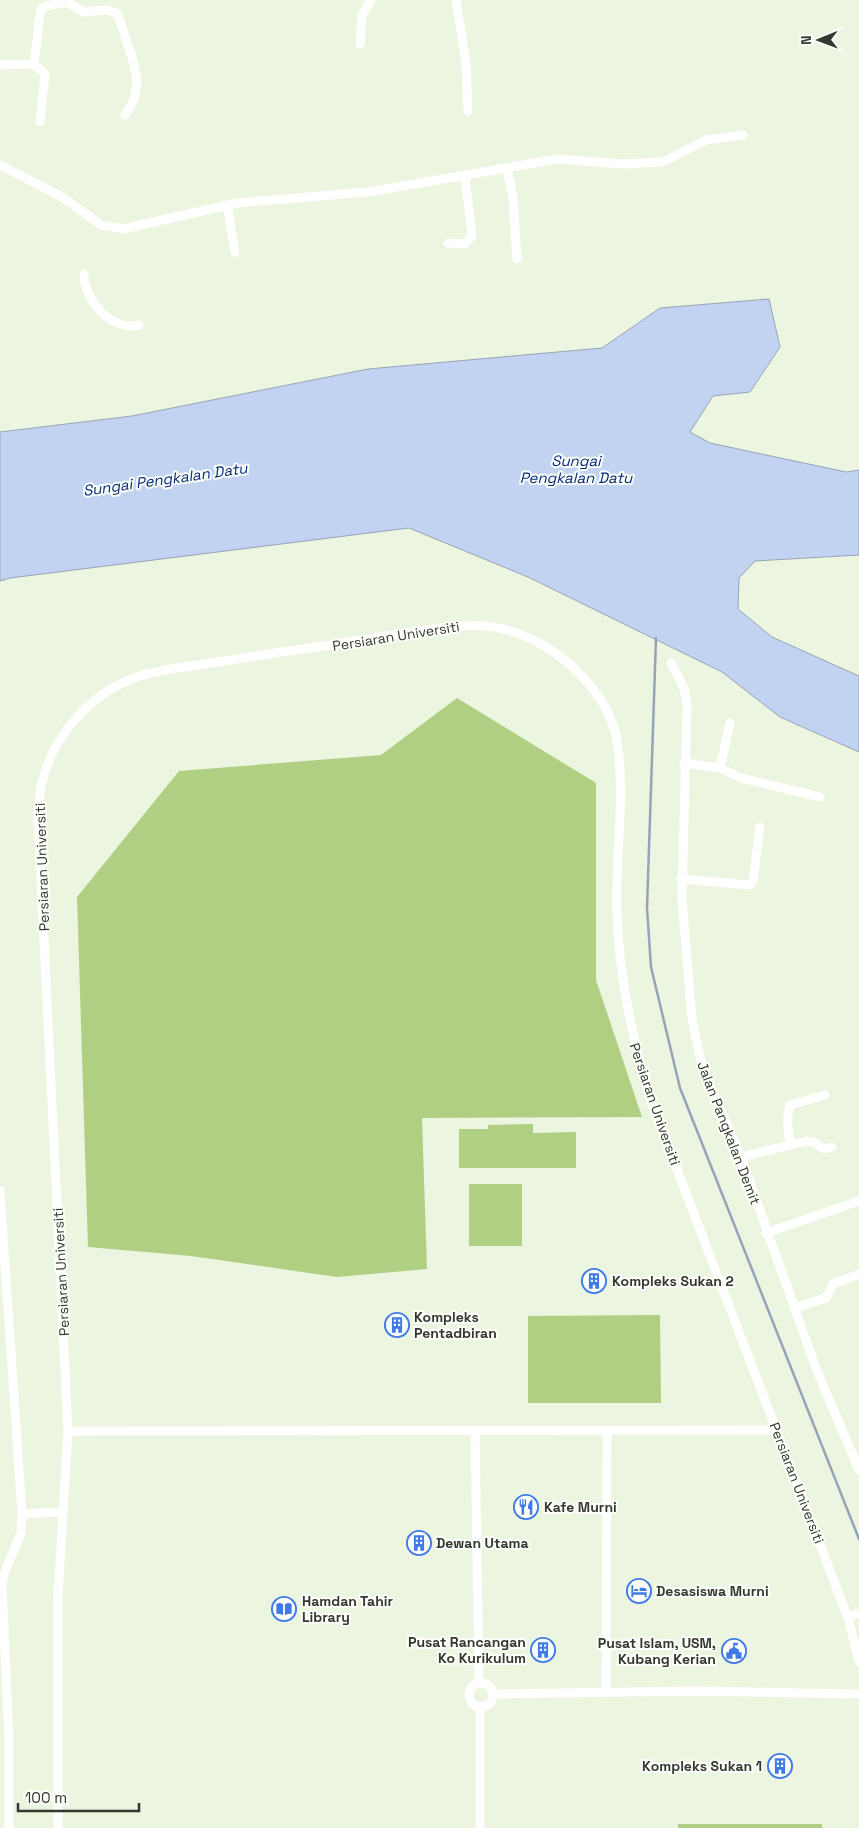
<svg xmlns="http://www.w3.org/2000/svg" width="859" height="1828" font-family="'Space Grotesk',sans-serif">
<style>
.green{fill:#b1cf83}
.water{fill:#c2d2f1;stroke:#97a4b7}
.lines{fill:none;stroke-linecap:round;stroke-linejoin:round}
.stream{stroke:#97a4b7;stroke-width:2.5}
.minor{stroke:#fff;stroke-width:9}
.labels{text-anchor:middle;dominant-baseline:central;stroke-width:4;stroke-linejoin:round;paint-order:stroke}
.street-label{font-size:14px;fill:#34382f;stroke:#fdfffa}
.poi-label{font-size:14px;font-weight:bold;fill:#34382f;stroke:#fdfffa;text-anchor:start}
.water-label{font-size:15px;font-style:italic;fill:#032b7c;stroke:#fdfffa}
</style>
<rect width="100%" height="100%" fill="#ebf5df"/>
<!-- green -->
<g class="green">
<polygon points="457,698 596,783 596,980 642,1117 422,1118 427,1269 337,1277 191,1256 88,1247 77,897 179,771 381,755"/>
<polygon points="533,1124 533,1133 576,1132 576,1168 459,1168 459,1129 488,1129 488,1125"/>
<rect x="469" y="1184" width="53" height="62"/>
<polygon points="660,1315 661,1403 528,1403 528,1316"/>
<rect x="678" y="1824" width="144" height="4"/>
</g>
<!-- water -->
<polygon class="water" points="769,299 780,347 750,392 713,396 690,432 710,443 846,472 859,470 859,555 755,561 739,578 738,609 772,637 859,676 859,752 780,717 722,672 528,577 409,528 10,578 0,581 0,432 132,416 368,369 602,348 660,308"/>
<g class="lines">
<!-- stream -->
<polyline class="stream" points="656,638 647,908 651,967 680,1088 859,1539"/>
<!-- minor -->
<g class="minor">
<polyline points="456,0 466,64 468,111"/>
<polyline points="360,44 362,15 371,0"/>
<polyline points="33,64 45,74 40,122"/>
<path d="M0,65l33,-1c6,-18 3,-36 8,-55l5,-3 21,-4 17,10 22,-2 11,3c5,11 7,22 11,33 10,26 14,46 -3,69"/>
<polyline points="0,165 62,197 101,225 123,229 237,203 368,192 558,159 621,164 663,162 706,140 743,135"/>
<polyline points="507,169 513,198 517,259"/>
<polyline points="227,205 235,252"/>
<polyline points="448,243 465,244 472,236 465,176"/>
<path d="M84,274c0,27 27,57 55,51"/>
<polyline points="671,663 684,688 687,705 682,899 692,1019 702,1067 741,1157 817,1371 859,1470"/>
<polyline points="684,763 720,768 741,778 820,797"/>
<polyline points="720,768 730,723"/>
<polyline points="681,879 750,885 753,882 760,827"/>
<path d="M791,1144c-4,-13 -5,-25 -1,-39l35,-10"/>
<polyline points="741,1157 807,1141 813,1142 824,1149 832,1147"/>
<polyline points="0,1191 22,1514 21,1533 4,1574 2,1586 9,1740 9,1828"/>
<polyline points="766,1233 859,1201"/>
<polyline points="794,1308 826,1298 833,1284 859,1274"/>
<polyline points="475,1430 479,1683"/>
<polyline points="68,1431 776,1430"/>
<polyline points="22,1514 63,1512"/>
<polyline points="848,1618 859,1613"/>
<circle cx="481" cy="1695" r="12"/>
<polyline points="606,1692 607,1430"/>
<polyline points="493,1694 697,1691 859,1694"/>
<polyline points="480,1707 480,1828"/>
<path d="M58,1828v-233l10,-164 -30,-614c1,-10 1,-21 3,-31 10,-47 46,-89 90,-107 11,-5 23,-6 34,-9l281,-43c21,-2 40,-3 61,3 50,13 105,63 111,117 7,55 -3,112 -1,167 2,65 16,128 35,190l196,514 11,44"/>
</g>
</g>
<!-- icons -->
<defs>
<symbol id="building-ring" viewBox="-11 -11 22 22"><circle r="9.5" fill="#fdfffa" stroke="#4079e9" stroke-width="1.5"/><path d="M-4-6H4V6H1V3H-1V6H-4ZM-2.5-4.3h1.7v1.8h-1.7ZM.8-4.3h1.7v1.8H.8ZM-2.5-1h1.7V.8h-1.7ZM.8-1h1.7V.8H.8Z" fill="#4079e9"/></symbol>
<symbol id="restaurant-ring" viewBox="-11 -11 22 22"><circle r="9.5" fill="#fdfffa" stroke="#4079e9" stroke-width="1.5"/><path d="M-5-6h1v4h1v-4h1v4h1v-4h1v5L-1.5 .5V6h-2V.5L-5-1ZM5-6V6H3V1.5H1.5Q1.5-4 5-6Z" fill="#4079e9"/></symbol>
<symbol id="hotel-ring" viewBox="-11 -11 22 22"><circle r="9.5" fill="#fdfffa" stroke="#4079e9" stroke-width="1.5"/><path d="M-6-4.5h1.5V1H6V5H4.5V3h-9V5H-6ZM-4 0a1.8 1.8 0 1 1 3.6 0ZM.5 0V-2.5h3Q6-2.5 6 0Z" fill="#4079e9"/></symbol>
<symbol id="library-ring" viewBox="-11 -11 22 22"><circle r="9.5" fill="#fdfffa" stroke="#4079e9" stroke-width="1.5"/><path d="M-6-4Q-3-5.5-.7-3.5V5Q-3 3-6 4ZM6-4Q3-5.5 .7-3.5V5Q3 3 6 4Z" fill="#4079e9"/></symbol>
<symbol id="civic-ring" viewBox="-11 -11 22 22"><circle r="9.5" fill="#fdfffa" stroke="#4079e9" stroke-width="1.5"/><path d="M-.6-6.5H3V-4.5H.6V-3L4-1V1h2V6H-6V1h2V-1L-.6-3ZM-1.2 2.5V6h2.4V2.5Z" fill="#4079e9"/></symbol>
</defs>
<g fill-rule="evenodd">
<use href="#building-ring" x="580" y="1267" width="28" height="28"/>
<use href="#building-ring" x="383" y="1311" width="28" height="28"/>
<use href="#restaurant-ring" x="512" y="1493" width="28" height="28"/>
<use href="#building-ring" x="405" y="1529" width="28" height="28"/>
<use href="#hotel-ring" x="625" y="1577" width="28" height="28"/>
<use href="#library-ring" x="270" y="1595" width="28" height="28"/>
<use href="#building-ring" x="529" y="1636" width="28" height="28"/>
<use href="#civic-ring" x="720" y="1637" width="28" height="28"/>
<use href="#building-ring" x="766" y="1752" width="28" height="28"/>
</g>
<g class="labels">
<!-- street labels -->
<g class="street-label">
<text transform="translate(396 636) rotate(-9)">Persiaran Universiti</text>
<text transform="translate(42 867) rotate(-92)">Persiaran Universiti</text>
<text transform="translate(655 1104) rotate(71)">Persiaran Universiti</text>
<text transform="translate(729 1133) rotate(69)">Jalan Pangkalan Demit</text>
<text transform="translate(61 1272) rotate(-93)">Persiaran Universiti</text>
<text transform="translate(797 1483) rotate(69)">Persiaran Universiti</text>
</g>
<!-- poi labels -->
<g class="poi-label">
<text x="612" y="1281">Kompleks Sukan 2</text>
<text x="414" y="1317">Kompleks<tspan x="414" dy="16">Pentadbiran</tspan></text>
<text x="544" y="1507">Kafe Murni</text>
<text x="436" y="1543">Dewan Utama</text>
<text x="656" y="1591">Desasiswa Murni</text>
<text x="302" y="1601">Hamdan Tahir<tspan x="302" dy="16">Library</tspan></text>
<text x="526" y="1642" text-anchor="end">Pusat Rancangan<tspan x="526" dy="16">Ko Kurikulum</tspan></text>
<text x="716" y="1643" text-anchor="end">Pusat Islam, USM,<tspan x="716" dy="16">Kubang Kerian</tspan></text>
<text x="762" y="1766" text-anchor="end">Kompleks Sukan 1</text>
</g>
<!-- water labels -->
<g class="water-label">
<text x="576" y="460">Sungai<tspan x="576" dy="17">Pengkalan Datu</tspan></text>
<text transform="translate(165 479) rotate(-8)">Sungai Pengkalan Datu</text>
</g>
</g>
<!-- north arrow -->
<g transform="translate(819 40) rotate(269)" stroke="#fdfffa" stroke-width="4" paint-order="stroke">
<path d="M0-4L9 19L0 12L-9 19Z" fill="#34382f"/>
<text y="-8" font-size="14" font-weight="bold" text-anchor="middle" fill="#34382f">N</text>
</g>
<!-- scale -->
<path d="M18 1803v8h121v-8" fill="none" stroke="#34382f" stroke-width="2.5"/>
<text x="25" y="1803" font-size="15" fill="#34382f" stroke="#fdfffa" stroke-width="4" paint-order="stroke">100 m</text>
</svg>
